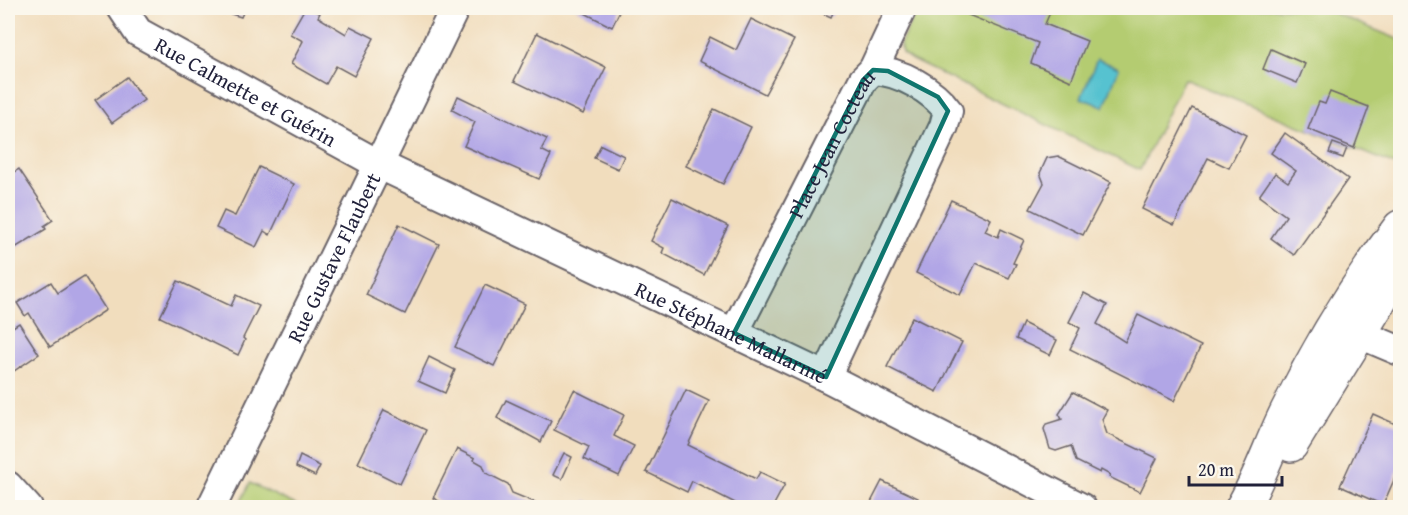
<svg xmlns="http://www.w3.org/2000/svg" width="1408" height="515" font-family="'Gentium Book Plus',serif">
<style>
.green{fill:#b4cc71;stroke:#6b7756;stroke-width:1.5}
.water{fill:#56c2d0;stroke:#3c7286;stroke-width:1.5}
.building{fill:#b1a6e6}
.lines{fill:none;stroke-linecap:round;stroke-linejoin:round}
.minor-casing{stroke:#6a6368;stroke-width:32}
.tertiary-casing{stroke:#6a6368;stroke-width:36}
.minor{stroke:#fff;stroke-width:28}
.tertiary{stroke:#fff;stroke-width:33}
.marked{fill:#0f766e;fill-opacity:0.2;stroke:#0f766e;stroke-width:4.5;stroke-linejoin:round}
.labels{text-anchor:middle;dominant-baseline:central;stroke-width:6;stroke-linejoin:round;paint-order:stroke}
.street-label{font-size:21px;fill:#22223b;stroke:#fbf7ec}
</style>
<rect width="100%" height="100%" fill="#fbf7ec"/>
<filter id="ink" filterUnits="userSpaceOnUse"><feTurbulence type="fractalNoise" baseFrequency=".0167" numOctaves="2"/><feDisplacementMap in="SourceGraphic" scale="12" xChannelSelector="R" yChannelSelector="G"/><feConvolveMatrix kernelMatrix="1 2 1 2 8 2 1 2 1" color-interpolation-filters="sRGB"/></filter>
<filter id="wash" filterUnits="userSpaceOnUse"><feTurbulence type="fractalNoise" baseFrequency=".008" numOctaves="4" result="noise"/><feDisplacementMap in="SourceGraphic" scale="24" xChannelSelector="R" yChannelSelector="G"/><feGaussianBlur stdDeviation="1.35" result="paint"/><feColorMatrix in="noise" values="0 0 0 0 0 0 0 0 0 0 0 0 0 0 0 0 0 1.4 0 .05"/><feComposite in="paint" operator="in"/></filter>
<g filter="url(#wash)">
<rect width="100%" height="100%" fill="#f1ddbd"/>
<!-- green -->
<g class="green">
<polygon points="918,8 1322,8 1400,40 1400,167 1184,79 1140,170 912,60 902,53 900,44"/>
<polygon points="250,483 300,507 238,507"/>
</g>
<!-- water -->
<polygon class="water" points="1097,59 1119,68 1104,107 1081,98"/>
<g id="blocks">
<!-- building -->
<g class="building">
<polygon points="212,8 245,8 241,17"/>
<polygon points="305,8 320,13 318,17 346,34 350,26 374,38 354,76 336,66 326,84 291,64 303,41 290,34"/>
<polygon points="575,8 621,8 612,27"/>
<polygon points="811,8 835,8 831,17"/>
<polygon points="960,8 1052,8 1045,24 1087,41 1071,81 1031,63 1038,43 958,11"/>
<polygon points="751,19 794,40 765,94 699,61 710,37 736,50"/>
<polygon points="537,33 606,67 583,114 514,81"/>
<polygon points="1271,49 1305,64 1297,83 1263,69"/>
<polygon points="127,77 144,100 112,123 95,100"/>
<polygon points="1330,92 1369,107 1354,148 1308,129 1319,102 1325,104"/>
<polygon points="458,96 547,139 541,150 551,155 539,179 464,146 475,122 452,110"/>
<polygon points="1192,108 1246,135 1229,168 1208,158 1174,225 1142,209"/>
<polygon points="714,109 751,127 723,184 686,166"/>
<polygon points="1285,133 1348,179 1294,255 1271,238 1286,216 1259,196 1275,173 1288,182 1296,171 1271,153"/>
<polygon points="1333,143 1347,148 1343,158 1329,153"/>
<polygon points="601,145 624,156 618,169 594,158"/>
<polygon points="1058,156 1111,182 1083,235 1030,209 1044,183 1040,173 1047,158"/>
<polygon points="259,167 294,184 270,235 264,231 256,247 216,228 224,211 235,216"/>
<polygon points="8,168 11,174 19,169 53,220 44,226 46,229 15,248 8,236"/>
<polygon points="672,198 728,226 704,275 662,253 664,248 651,241"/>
<polygon points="951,200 991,219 985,231 998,237 1001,229 1024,240 1013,263 1016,264 1009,278 976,263 960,295 916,273"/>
<polygon points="399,224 439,244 405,314 366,295"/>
<polygon points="84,276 106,310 50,347 29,313 25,316 17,303 51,282 58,293"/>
<polygon points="178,281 231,306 236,295 259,306 243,338 245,340 238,355 160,317"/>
<polygon points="485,285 525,304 494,366 455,347"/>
<polygon points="1084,293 1107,305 1097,324 1125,342 1138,315 1201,346 1174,401 1070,349 1080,328 1069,322"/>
<polygon points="912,317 962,342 937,392 887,367"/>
<polygon points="19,323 39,354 8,375 8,330"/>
<polygon points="1023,323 1057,340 1050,355 1016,339"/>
<polygon points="429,357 455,370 445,393 418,381"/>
<polygon points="574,390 624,415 614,436 634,446 619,476 584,459 589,447 554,430"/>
<polygon points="686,390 709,401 688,445 756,479 760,472 785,484 772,508 745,508 692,481 687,492 646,472"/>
<polygon points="1073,392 1107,410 1102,419 1107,434 1157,458 1140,492 1109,477 1110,475 1101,470 1100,473 1076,461 1071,446 1056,451 1050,449 1044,429 1046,424 1062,419 1059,414"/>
<polygon points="506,400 551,421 541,442 497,418"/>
<polygon points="384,410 426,430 400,484 358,463"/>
<polygon points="1373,414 1400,426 1400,466 1383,505 1340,486"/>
<polygon points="457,449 475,458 474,460 483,465 486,473 508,484 512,493 539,504 537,508 452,508 433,498"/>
<polygon points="564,453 572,457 562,479 553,475"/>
<polygon points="300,456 320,466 315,476 296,467"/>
<polygon points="882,481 918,498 913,508 868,508"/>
<polygon points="586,500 600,508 582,508"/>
</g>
</g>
</g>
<g filter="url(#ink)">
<use href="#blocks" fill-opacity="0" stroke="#6a6368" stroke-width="1.5"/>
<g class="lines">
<defs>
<g id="minor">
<path id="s1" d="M122,8l16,24 240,132 448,213 256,131"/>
<polyline points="873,70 902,8"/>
<polyline points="1342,319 1374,340 1400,351"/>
<path id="s2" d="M734,333l129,-253 10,-10c27,1 60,20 75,41l-4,15 -118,251"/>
<polyline points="8,486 28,508"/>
<path id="s3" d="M211,508l244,-500"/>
</g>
<g id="tertiary">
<polyline points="1291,445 1400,268"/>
<path d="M1242,508c18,-30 29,-65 45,-97 32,-65 69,-126 113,-184"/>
</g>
</defs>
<!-- minor casing -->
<use href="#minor" class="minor-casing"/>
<!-- tertiary casing -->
<use href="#tertiary" class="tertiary-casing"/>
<!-- minor -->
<use href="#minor" class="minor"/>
<!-- tertiary -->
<use href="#tertiary" class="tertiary"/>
</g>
</g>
<!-- marked area -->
<path class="marked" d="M873,70l15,1 50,26 10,14 -122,266 -92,-44 129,-253z"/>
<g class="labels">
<!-- street labels -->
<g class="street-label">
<text stroke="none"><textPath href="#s1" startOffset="152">Rue Calmette et Guérin</textPath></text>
<text stroke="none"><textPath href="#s2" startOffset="213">Place Jean Cocteau</textPath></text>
<text stroke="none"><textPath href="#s3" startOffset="279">Rue Gustave Flaubert</textPath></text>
<text stroke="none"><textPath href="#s1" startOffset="694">Rue Stéphane Mallarmé</textPath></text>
</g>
</g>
<!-- margin -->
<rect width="1408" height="515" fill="none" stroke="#fbf7ec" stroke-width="30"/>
<!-- scale -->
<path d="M1189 476v9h93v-9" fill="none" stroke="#22223b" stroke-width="3"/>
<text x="1198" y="476" font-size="18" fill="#22223b" stroke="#fbf7ec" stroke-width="4.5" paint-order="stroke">20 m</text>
</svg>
